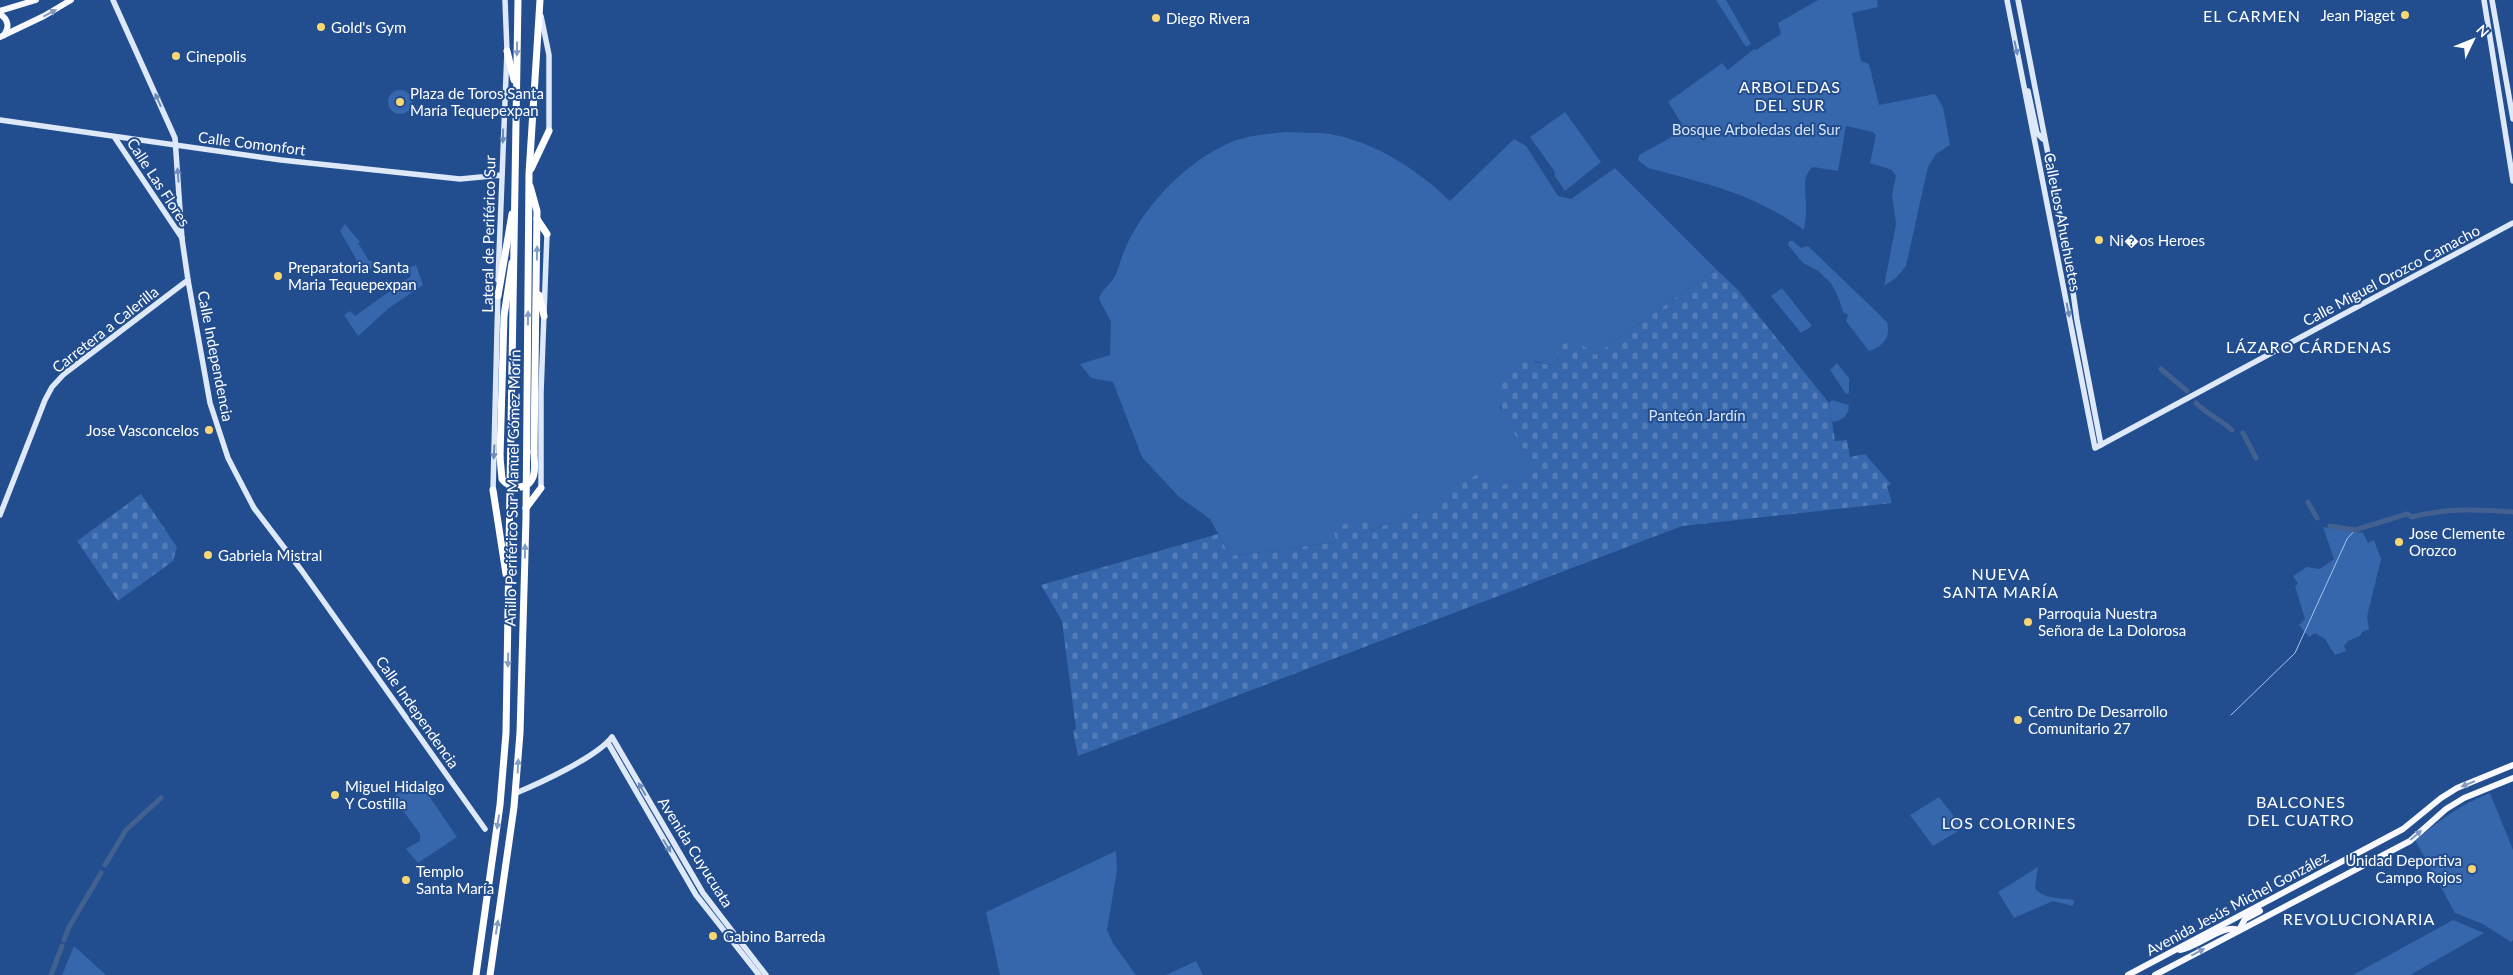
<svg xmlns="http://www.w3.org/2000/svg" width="2513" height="975" font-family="Lato,sans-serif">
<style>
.green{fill:#3666ac}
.cemetery{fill:url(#cemetery-stones)}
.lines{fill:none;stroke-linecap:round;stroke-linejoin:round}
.stream{stroke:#a5c4ed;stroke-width:1}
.canal{stroke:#426191;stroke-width:5}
.secondary{stroke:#dde8f9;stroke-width:5.5}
.primary{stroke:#f7f9ff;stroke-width:6}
.highway{stroke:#fff;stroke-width:7}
.highway-bridge{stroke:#fff;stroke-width:7}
.oneway{fill:#829ac1}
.oneway2{fill:#6d8bb9}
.oneway3{fill:#859dc1}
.poi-dot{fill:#f8d773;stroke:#224d8e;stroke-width:2}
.labels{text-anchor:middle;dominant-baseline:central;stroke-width:4;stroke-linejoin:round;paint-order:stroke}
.poi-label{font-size:15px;fill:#fff;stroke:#224d8e;text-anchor:start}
.park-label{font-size:15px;fill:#d6e5f9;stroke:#224d8e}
.street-label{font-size:15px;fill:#fff;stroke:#224d8e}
.neighbourhood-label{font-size:16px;letter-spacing:1px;fill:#fff;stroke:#224d8e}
</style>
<defs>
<pattern id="cemetery-stones" width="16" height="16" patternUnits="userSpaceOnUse" patternTransform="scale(1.25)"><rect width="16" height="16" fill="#3666ac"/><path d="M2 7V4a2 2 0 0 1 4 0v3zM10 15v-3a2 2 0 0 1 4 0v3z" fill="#547db8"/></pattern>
</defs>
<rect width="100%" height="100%" fill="#224d8e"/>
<!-- green -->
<g class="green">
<polygon points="1716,0 1726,0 1751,44 1746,47"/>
<path d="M1818,0h59l1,7 -26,6 9,48 8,3 10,41 56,-11 8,13 7,38 -14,9 -8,13 -22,99 -10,12 -12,8 12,-62 -4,-29 4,-19 -4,-6 -22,-7 6,-28 -3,-3 -27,-6 -8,45 -25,-4c-13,10 -6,28 -7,42 0,7 -1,14 -2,21 -51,-37 -97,-46 -156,-62l-10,-8 1,-5 31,-17 12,-14 -14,-22 54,-39 6,7 26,-21 2,1 25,-16 -3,-11z"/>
<circle cx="400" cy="102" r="12"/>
<polygon points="1565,112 1601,162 1565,191 1554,175 1555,172 1530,137"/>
<path d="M1287,132c14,1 29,0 43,2 45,8 87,35 120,67l64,-62 12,7 32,50 13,3 44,-31 101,101 -121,86 -41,-3 5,6 -8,7 -16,-4 -35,46 37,60 -23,15 -66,19 -78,30 -37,-3 3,14 -106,14 -20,-37 -32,-23 -36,-39 -29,-75 -22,-4 -11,-14 30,-9 1,-33 -12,-23c3,-11 13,-15 17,-25 4,-10 7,-22 12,-32 21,-41 58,-79 99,-98 19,-9 40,-10 60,-12z"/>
<polygon points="345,224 360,242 358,243 369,261 371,260 375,266 364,273 340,231"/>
<path d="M1789,241h4l8,7 7,-2 79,76c4,16 -4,24 -18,29l-23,-30 2,-6 -5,-3 -4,-13 -8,-16 -14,-13 -14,-7 -15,-18z"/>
<polygon points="416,265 423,285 389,308 358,336 344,315 350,311 355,316 411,276 408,268"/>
<polygon points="1782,288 1812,326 1801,333 1771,296"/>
<polygon points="1837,363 1849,378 1849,393 1846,394 1830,370"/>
<path d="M1832,400l17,5c0,10 -7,16 -17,17l-3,-19z"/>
<polygon points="2323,527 2363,533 2368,543 2374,540 2381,559 2367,617 2369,629 2362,632 2360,636 2348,641 2344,646 2346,651 2335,655 2325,639 2315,633 2309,637 2299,625 2305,619 2295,586 2298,584 2293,576 2307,567 2320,569 2334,559"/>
<polygon points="418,780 457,837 418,863 406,849 420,841 420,834 393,797"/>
<path d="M2490,793l23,57v90l-2,2 -28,-18 -28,-11 -40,-73c24,-19 46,-36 75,-47z"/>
<polygon points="1939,797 1963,828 1933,846 1910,815"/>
<polygon points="1116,851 1117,870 1107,930 1113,943 1136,975 1000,975 986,912"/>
<path d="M2038,867l-3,21c7,11 27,10 39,12l-1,6 -20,-5 -39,17 -16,-26z"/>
<polygon points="2453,920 2484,933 2410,975 2353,975"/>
<polygon points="74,946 106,975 62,975"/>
<polygon points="1196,961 1203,975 1166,975"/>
</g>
<!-- cemetery -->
<g class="cemetery">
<path d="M1716,269l22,21 91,113 6,38 12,-1 3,17 15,-3 26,30 -4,2 5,17 -210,23 -604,230 -5,-25 3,-2 -14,-108 -21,-36 177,-51 12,22 106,-14 -3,-14 33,-11 4,14 77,-30 -2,-9 35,-19 18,13 16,-4 22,-15c-10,-17 -42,-58 -37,-77 2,-7 8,-14 13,-19 12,-12 23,-10 39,-6l8,-7 -5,-7 19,-13 22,17z"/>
<polygon points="141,494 177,547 173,561 118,601 77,541"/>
</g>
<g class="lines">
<!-- stream -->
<polyline class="stream" points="2231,715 2295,653 2347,539 2355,530"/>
<!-- canal -->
<g class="canal">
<polyline points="2161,369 2187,391"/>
<path d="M2196,403c12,12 24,16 36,27"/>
<polyline points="2243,433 2256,458"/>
<polyline points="2308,502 2317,518"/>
<path d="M2330,526l25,4 52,-16 5,3c34,-9 66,-8 101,-5"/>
<polyline points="105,865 126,830 161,798"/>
<polyline points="64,940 69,927 101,873"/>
<polyline points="51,975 62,946"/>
</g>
<!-- secondary -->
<g class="secondary">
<polyline points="113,0 175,138 182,239 188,280 210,403 228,458 254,508 302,571 485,829"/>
<polyline points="2007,0 2095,448 2513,223"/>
<polyline points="2018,0 2068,257 2077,320 2101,445"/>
<polyline points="2484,0 2513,181"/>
<polyline points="2492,0 2513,119"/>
<polyline points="541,16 549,55 549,131"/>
<polyline points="2028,91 2037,133 2043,139"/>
<polyline points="0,120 281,160 460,179 502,175"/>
<polyline points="115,138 182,238"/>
<polyline points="498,280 507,51 505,0"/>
<polyline points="541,488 541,393 547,234"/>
<polyline points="493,490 498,292"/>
<polyline points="0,515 45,400 52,387 64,374 188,280"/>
<polyline points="608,743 696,895 759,975"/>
<path d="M516,793c24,-10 81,-36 96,-56l91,156 63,82"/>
</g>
<!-- primary -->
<g class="primary">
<polyline points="0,11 36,0"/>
<path d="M0,14c8,5 10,13 4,21"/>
<polyline points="0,37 44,16 71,0"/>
<path d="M2180,950c19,-3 43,-27 59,-20l6,-11 15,-8"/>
<polyline points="2128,975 2403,829 2441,798 2457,788 2513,765"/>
<polyline points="2155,975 2410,841 2446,809 2464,798 2513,778"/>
</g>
<!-- highway -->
<g class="highway">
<polyline points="507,51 514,80"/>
<polyline points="531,169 549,131"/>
<polyline points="530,186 537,211 534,452"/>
<polyline points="537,219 547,234"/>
<polyline points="539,295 544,316"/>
<polyline points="498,296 512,214"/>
<polyline points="500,457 504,316 512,263"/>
<polyline points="493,490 506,574"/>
<polyline points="526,508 541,488"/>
<polyline points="476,975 500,805 506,733 518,0"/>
<polyline points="490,975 514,807 520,733 526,518 529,174 540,0"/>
</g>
<!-- highway-bridge -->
<path class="highway-bridge" d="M500,457l2,22c8,10 25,12 31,-2 3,-7 1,-17 1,-25"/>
</g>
<!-- one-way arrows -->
<defs><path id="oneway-solid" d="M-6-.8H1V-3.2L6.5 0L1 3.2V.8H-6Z" transform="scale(1.25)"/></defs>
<g class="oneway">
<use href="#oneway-solid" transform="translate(50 13) rotate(-28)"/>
<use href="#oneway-solid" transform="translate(2468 784) rotate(158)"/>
<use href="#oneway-solid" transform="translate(2416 835) rotate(-41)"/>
<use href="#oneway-solid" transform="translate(2198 952) rotate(-28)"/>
</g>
<g class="oneway2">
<use href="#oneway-solid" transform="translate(2016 48) rotate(78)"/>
<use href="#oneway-solid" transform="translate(158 100) rotate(-114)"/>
<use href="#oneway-solid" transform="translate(503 136) rotate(91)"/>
<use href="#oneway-solid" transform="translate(178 175) rotate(-94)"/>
<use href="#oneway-solid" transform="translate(2068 310) rotate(79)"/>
<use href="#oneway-solid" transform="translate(494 452) rotate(93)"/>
<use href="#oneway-solid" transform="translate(642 789) rotate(-120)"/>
<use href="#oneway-solid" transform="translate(667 846) rotate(59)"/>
</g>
<g class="oneway3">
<use href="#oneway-solid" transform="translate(517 49) rotate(91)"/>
<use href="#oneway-solid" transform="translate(537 253) rotate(-89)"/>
<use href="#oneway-solid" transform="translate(528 318) rotate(-89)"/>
<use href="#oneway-solid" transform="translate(525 551) rotate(-89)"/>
<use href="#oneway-solid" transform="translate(508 660) rotate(92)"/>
<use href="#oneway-solid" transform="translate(518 766) rotate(-87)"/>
<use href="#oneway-solid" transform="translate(498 822) rotate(98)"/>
<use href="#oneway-solid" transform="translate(497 927) rotate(-81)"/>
</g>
<!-- markers -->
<g class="poi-dot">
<circle cx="2405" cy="15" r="5"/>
<circle cx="1156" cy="18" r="5"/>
<circle cx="321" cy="27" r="5"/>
<circle cx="176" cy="56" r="5"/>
<circle cx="400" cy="102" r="5"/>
<circle cx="2099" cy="240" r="5"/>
<circle cx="278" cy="276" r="5"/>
<circle cx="209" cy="430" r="5"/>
<circle cx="2399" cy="542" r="5"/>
<circle cx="208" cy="555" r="5"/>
<circle cx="2028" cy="622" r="5"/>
<circle cx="2018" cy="720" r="5"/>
<circle cx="335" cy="795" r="5"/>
<circle cx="2472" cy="869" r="5"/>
<circle cx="406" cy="880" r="5"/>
<circle cx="713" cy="936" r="5"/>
</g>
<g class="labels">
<!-- poi labels -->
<g class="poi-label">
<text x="2395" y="15" text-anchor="end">Jean Piaget</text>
<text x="1166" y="18">Diego Rivera</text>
<text x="331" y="27">Gold's Gym</text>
<text x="186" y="56">Cinepolis</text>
<text x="410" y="93">Plaza de Toros Santa<tspan x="410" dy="17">María Tequepexpan</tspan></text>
<text x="2109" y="240">Ni�os Heroes</text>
<text x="288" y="267">Preparatoria Santa<tspan x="288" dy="17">Maria Tequepexpan</tspan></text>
<text x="199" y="430" text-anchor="end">Jose Vasconcelos</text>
<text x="2409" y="533">Jose Clemente<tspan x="2409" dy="17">Orozco</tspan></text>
<text x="218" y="555">Gabriela Mistral</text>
<text x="2038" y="613">Parroquia Nuestra<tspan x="2038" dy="17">Señora de La Dolorosa</tspan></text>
<text x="2028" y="711">Centro De Desarrollo<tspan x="2028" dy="17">Comunitario 27</tspan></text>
<text x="345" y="786">Miguel Hidalgo<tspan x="345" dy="17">Y Costilla</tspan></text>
<text x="2462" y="860" text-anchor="end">Unidad Deportiva<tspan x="2462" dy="17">Campo Rojos</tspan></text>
<text x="416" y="871">Templo<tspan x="416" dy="17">Santa María</tspan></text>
<text x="723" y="936">Gabino Barreda</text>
</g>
<!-- park labels -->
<g class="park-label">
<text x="1756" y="129">Bosque Arboledas del Sur</text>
<text x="1697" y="415">Panteón Jardín</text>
</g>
<!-- street labels -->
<g class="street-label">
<text transform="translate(252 143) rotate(7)">Calle Comonfort</text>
<text transform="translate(159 182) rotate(57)">Calle Las Flores</text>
<text transform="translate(2063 222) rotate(79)">Calle Los Ahuehuetes</text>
<text transform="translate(488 234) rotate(-89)">Lateral de Periférico Sur</text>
<text transform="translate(2391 275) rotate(-28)">Calle Miguel Orozco Camacho</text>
<text transform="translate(105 329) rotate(-38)">Carretera a Calerilla</text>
<text transform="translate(216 356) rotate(79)">Calle Independencia</text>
<text transform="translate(512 488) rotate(-89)">Anillo Periférico Sur Manuel Gómez Morín</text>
<text transform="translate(418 712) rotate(55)">Calle Independencia</text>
<text transform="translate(696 852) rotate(58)">Avenida Cuyucuata</text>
<text transform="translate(2237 903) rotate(-28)">Avenida Jesús Michel González</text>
</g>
<!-- neighbourhood labels -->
<g class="neighbourhood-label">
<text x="2252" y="15">EL CARMEN</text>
<text x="1790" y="86">ARBOLEDAS<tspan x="1790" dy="18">DEL SUR</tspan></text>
<text x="2309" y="346">LÁZARO CÁRDENAS</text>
<text x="2001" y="573">NUEVA<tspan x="2001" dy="18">SANTA MARÍA</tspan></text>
<text x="2301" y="801">BALCONES<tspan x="2301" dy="18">DEL CUATRO</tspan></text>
<text x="2009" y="822">LOS COLORINES</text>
<text x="2359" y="918">REVOLUCIONARIA</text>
</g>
</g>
<!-- north arrow -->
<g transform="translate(2473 40) rotate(47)" stroke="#224d8e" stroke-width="4" paint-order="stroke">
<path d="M0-4L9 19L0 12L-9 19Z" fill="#ffffff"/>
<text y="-8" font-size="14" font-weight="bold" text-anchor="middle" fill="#ffffff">N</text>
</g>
</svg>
